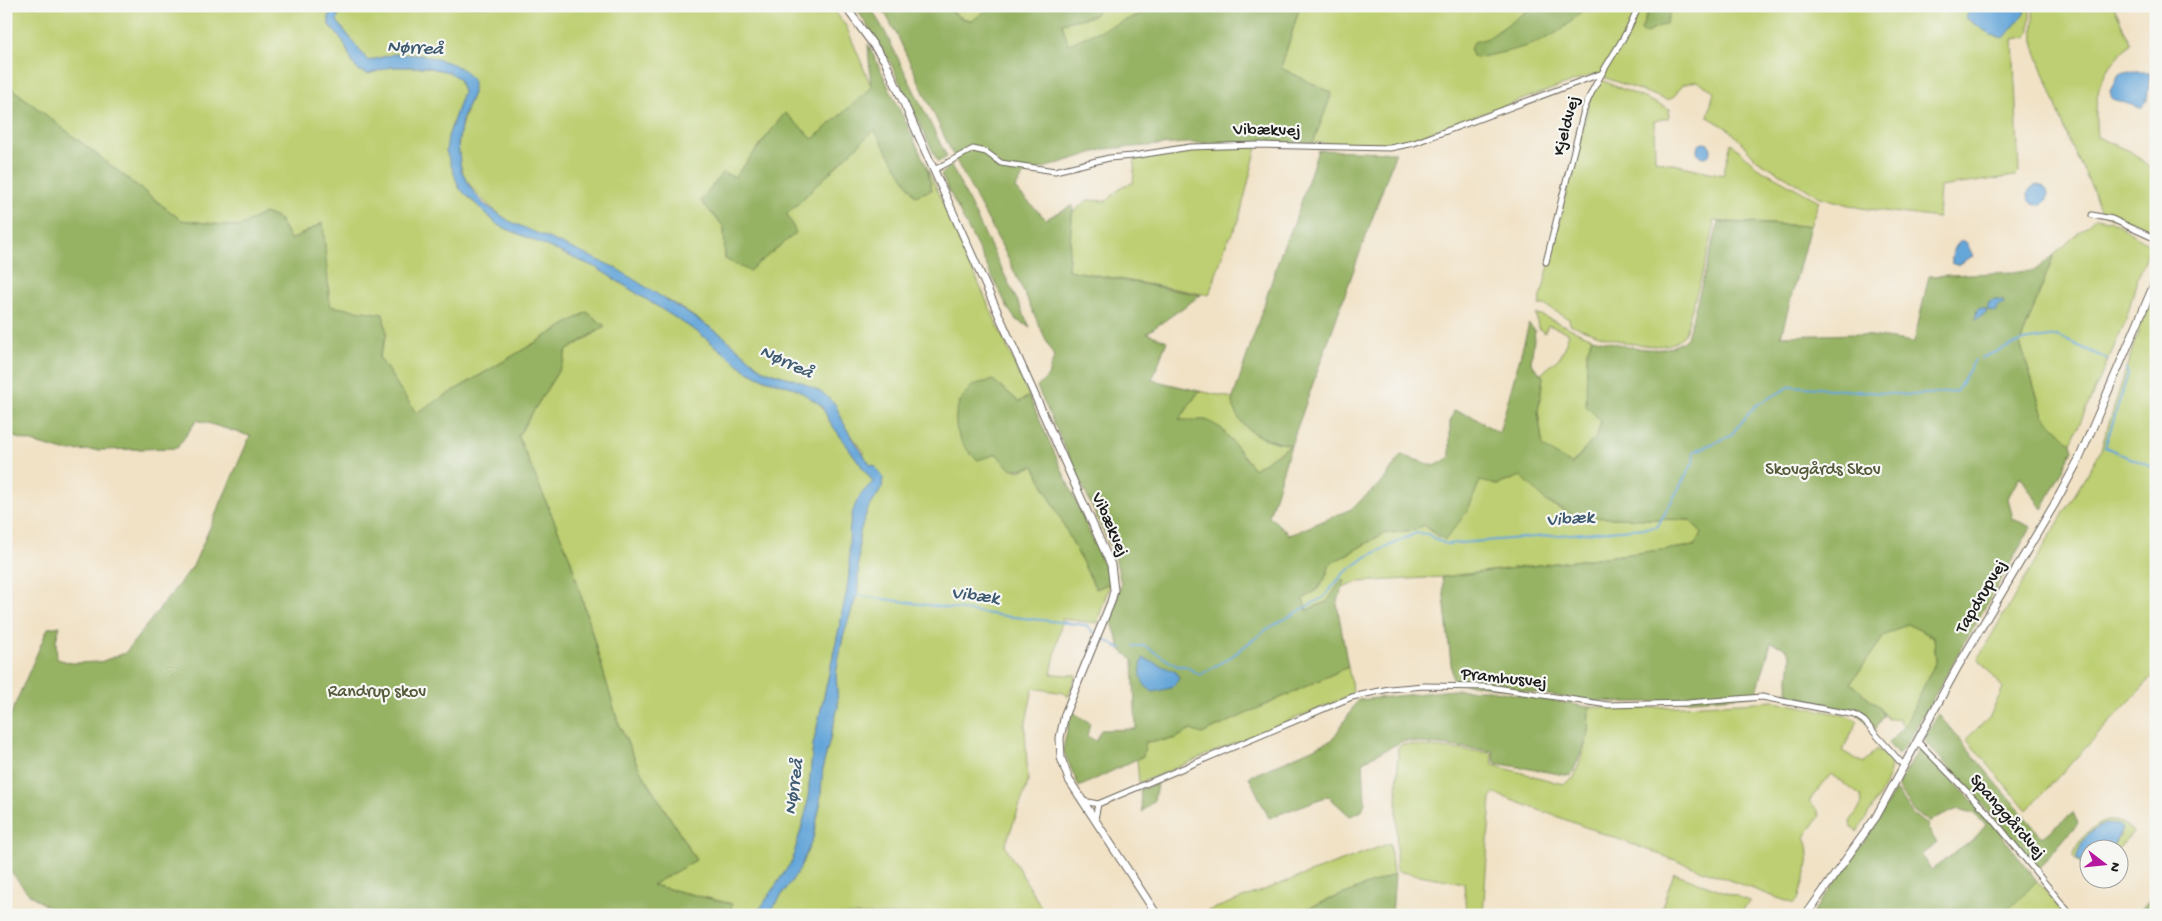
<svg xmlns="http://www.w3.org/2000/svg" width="2162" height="921" font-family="'Gochi Hand',sans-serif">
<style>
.green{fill:#bdcf72;stroke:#6c7647}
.forest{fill:#96b264;stroke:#596740}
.water{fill:#65a6d9;stroke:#40617a}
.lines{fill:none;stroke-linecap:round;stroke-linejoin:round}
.stream{stroke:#65a6d9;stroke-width:2}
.street-casing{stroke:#676158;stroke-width:7}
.secondary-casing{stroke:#676158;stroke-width:9}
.street{stroke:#fff;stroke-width:5}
.secondary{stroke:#fff;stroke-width:7}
.labels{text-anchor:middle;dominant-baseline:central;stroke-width:4.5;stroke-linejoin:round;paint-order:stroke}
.street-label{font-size:18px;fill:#1c1c1c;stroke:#f6f6f2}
.park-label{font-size:18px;fill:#545b3a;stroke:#f6f6f2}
.water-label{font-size:19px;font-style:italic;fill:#3d5a71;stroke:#f6f6f2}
</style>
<rect width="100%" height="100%" fill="#f6f6f2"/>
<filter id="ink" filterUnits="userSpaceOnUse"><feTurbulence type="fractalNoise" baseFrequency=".02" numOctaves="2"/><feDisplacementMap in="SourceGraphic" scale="10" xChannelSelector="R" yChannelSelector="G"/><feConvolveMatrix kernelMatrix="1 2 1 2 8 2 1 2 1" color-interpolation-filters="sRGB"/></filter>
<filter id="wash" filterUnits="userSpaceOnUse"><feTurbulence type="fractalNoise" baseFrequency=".0096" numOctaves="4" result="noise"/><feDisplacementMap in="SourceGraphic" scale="20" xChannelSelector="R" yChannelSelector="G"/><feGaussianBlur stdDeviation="1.12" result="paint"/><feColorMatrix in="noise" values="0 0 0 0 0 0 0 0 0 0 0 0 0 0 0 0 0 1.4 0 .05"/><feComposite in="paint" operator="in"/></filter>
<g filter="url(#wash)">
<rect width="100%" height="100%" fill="#f1e2c6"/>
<!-- green -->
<g class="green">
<path d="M6,6h323v19l14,16 10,23 15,10 23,-7h35l23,5 10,7 4,13 -15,45 -1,14 12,37 39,37 99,43 102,65 47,37 16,8 33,10 26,17 9,17 43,60c-33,36 -19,58 -25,101 -1,13 -6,24 -7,37l-28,125 -6,63 -15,53 -36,54h-26l2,-11 -80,-19 44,-25 -58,-94 -20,-44 -48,-164 -52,-122 45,-73 3,-12 39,-24 -18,-15 -171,101 -37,-56 8,-23 -57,-28 -8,-83 -31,17 -12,-21 -15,-6 -24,14 -59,-7 -175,-136z"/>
<path d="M340,6h491l15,20 26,62 -59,51 -28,-26 -50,64 -34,24 23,26 1,32 62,-45 87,-85 58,61 -6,-25 103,231 -10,6 -11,-10 -11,62 21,17 16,-5 62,123 14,-6 -13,40 -35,-4 -11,55 25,1 -8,22 -4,-4 -31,-5 -8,39 3,56 -23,63 41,69h-278l31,-45 14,-32 7,-33 3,-39 15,-59 -2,-33 2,-12 5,-25 15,-46 1,-56 8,-24 15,-23 -18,-31v-5l-18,-24 -11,-24 -33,-22 -39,-12 -41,-35 -49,-32 -164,-82c-55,-39 -62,-66 -36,-128l-8,-22 -71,-17 -26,7 -31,-40z"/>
<path d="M945,6h47c-16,22 -30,14 -47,0z"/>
<polygon points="1099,6 1160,6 1068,45 1062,23 1093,16 1101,7"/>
<polygon points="1300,6 2030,6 2030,33 2026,37 2013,39 2019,172 2015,176 1940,187 1938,218 1861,208 1820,197 1757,160 1730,130 1708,117 1714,91 1696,81 1682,85 1673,98 1667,100 1595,74 1399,143 1313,143 1332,93 1281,68"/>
<path d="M2033,6h81l16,37c-8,10 -19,20 -25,31 -10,16 -10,45 -8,63l33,14 26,21v61l-50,-18 -6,-4 -7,-21 -23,-47 -36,-97z"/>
<path d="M1601,80l69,29 -2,9 -14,3 1,39 68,15 8,-32 26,24 62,34 -9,25 -97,-5 1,8c-7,29 -15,57 -24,86 -2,6 -3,16 -7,21 -18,24 -91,-2 -113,-12l-1,-5 -25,-14h-5l50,-203 8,-18z"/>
<polygon points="1257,147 1238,223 1227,242 1209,295 1068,270 1072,213 1087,200 1107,201 1122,186 1133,183 1135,159 1191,148"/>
<polygon points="2095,218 2110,220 2151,245 2136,283 2126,320 2071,443 2043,415 2020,343 2054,255"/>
<polygon points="2156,292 2156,673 2027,810 1966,739 1989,718 2003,688 1978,658 2100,452 2142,319"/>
<polygon points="1538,314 1592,338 1587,351 1601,420 1597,436 1571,464 1543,448 1538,411 1543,377 1541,374 1561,356 1569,333 1548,325 1545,333 1538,328 1536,315"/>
<path d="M1199,391l34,7c3,34 29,42 58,47l-37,24 -33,-41 -42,-7z"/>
<path d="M1521,476l26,26 30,15 113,3 13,14 -9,12 -252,31 -84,5 -17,7 4,-8 -17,20 -21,9 -4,-11c18,-10 21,-15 27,-35l53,-30 32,-4 9,-5 15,13 28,-26 13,-32 17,5z"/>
<polygon points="1907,624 1934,637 1936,661 1904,728 1898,718 1888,719 1880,708 1851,683 1884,636"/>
<polygon points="1348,667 1353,692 1347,697 1139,783 1137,759 1143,756 1145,742 1174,739 1191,730 1202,734"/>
<path d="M1775,701l73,15 10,5 -16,30 22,12 12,-14 15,11c2,20 -23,54 -34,72l-6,-5 -1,-5 12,-18 -1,-8 -30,-22 -22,27 8,8 3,7 -15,21c10,18 -2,44 -7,63l-4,4 -301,-111 -2,5 -8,117h-17l-2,-32 -68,-12 2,-124 5,-3 89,9 1,12 70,19 11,-6 14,-41 1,-30 56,1z"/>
<path d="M2106,821c13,-1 18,2 27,11l-14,16h-6l8,-14 -40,9 8,24 -7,-2 -8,-9c1,-16 19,-29 32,-35z"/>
<polygon points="1390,843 1393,875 1290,915 1197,915"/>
<polygon points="1674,873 1750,901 1738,915 1659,915"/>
<polygon points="2037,881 2065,915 2003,915"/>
</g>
<!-- forest -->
<g class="forest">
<polygon points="855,6 870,6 885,32 947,157 938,162 890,62"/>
<path d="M881,6h64l17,13 11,1 19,-14 109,1 -8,9 -31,7 6,21 92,-38h140l-19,62 51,25 -19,50h-126l-82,6 -81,25 -9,15 31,30 27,-14 -5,65 133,25 -54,38 20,8 -15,39 47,11 -20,29h27l15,8 33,41 37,-24c-28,-5 -53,-14 -59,-44l51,-154 11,-23 24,-74 78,2 -105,293 -22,71 21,19 61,-26 33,-29 17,-25 34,11 15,-9v-35l4,-11 16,4 29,18 30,-109 6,7 -4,32 12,14 -5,35 5,35 29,17 25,-28 4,-15 -15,-15 1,-55 5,-13c30,6 70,22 95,0l32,-116 91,4 -29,110 75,-2 58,8 15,-66 105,-5 20,-16 -34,88 23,72 28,28 2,7 -31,59 -22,-33 -12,22 5,21 18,8 -122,213 -11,15 -10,-12 16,-16 32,-66 -2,-24 -27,-13 -23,12 -33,47 29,25 4,7 -8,14 -23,-18 -66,-12 4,-42 -5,-9 -15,-5 -15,52c-46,4 -93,8 -140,7 -55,-2 -108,-16 -163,-19l-11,-106 252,-31 8,-12 -12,-14 -113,-3 -30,-15 -26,-26 -24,9 -17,-4 -13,31 -22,28 -21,-15 -9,5 -32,4 -53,30c-5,18 -11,26 -27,35l4,11 20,-8 15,-23 3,2 -8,23 11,63 -146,67 -11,-4 -17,9 -28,3 -3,14 -64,31 -16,-37 8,-39 19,12 -3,13 9,5 5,-11 35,-1 -3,-69 -12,-10 -10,-31 10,-36 -6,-26 -78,-170 11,-11 6,-19 -49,-105 -53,-99 -54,-116z"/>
<path d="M1534,6h52c-31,38 -64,42 -109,52l-4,-2 -3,-7 4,-7 14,-4z"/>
<polygon points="1650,6 1680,6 1671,9 1666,24 1646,33 1641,30"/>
<polygon points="868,44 926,165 932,190 915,196 874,130 787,214 796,233 749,271 725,259 724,227 701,201 722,173 735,177 785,113 813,139 871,88"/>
<polygon points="6,84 181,220 240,227 264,213 279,219 291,240 323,223 330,306 383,314 387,334 379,357 416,413 587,312 605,326 566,351 563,363 518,436 570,558 618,722 638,766 696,860 652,885 732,904 730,915 58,915 28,893 8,868 6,850 6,725 48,628 60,626 56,640 57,659 72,663 100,662 125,653 193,566 250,436 197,420 177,448 64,451 6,435"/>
<polygon points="951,165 1030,327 1016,320 1009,310 941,175"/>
<path d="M993,380l26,22 10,-6 77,173 4,14 -14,6 -62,-123c-22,5 -24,6 -37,-12l-19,6c-20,-14 -31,-43 -14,-64 3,-3 6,-10 10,-11 6,-3 14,-3 19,-5z"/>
<polygon points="1453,690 1490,690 1589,707 1588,737 1571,776 1495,763 1493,751 1403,741 1363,761 1365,802 1362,811 1350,816 1328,796 1269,818 1249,777 1332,740 1358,700"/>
<polygon points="1938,714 2042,837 2073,813 2078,823 2039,868 1924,740"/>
<polygon points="1920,747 1986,815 2037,881 2003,915 1811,915 1865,840 1896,789 1913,815 1929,824 1927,827 1937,843 1921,855 1931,870 1973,840 1986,825 1973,813 1958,809 1930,821 1914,812 1898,786"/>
<polygon points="1157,784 1154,800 1142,812 1140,789"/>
<polygon points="1395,874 1392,915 1290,915 1393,875"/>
<polygon points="2152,897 2156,902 2156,915 2136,915"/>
</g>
<!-- water -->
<g class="water">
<path d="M329,6h11l-3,15 31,40 26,-7 30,1 29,9 12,7 8,10v12l-11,26 -4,25 3,26 11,20 12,14 25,17 105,46 108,68 41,35 39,12 22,12 11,10 11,24 25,38 3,-1 9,13 -1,10 -15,23 -8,24 -1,56 -15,46 -5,25 -2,12 2,33 -15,59 -3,39 -7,33 -14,32 -31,45h-12l36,-54 15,-53 6,-63 28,-125c1,-13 6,-24 7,-37 4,-29 -5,-61 12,-87 3,-5 9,-10 13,-14l-43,-60 -9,-17 -26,-17 -33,-10 -16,-8 -47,-37 -102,-65 -99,-43 -39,-37 -13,-37 2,-14 15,-45 -4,-13 -10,-7 -23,-5h-35l-23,7 -10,-4 -5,-6 -10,-23 -14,-16z"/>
<polygon points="1980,6 2026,6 2024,14 2004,38 1991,35 1966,18 1966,15"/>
<polygon points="2130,72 2150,72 2147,100 2141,108 2112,99 2110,91 2119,74"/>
<circle cx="1704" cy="150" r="7"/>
<circle cx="2038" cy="195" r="10"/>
<path d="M1961,240l5,2 7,14 -16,9 -5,-2c-1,-9 3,-17 9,-23z"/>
<polygon points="1996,300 2003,301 2004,304 1999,305 1996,312 1988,310 1981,317 1975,319 1977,310 1981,308 1987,310 1989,302"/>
<path d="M1143,658l33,14 3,7 -8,9 -18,4c-14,-9 -14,-18 -10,-34z"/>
<path d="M2105,824l13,1 4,3 -9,20h-23l-1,16 -11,-4c-1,-18 12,-29 27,-36z"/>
</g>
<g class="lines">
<!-- stream -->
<g class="stream">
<polyline points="1981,358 2022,341 2057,336 2107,359"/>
<polyline points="2126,369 2128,374 2105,447 2156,469"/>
<polyline points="856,595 1005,616 1086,625 1094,633"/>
<polyline points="1103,638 1117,647 1122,648"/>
<polyline points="1134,646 1145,646 1177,666 1185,666 1200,675 1232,656 1267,629 1324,597 1343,574 1366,557 1416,533 1428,534 1436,540 1447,544 1657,527 1694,461 1693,452 1730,436 1755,406 1791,386 1909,395 1956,392 1975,360"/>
</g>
</g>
</g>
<g filter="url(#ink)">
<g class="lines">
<defs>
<g id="street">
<polyline points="934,170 973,149 986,152 1001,163 1055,171 1109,158 1133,156 1190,147 1257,145 1390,148 1414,143 1600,74"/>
<polyline points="2092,215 2112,219 2156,239"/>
<path d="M1546,262l38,-152c13,-37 41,-66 54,-104"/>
<polyline points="1917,741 1988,813 2071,915"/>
<polyline points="1083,801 1098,804 1352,697 1389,689 1424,686 1490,687 1608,705 1688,703 1762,697 1855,715 1864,721 1904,766"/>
<polyline points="1095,819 1098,804"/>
</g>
<g id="secondary">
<polyline points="845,6 885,61 1111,565 1114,590 1111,602 1065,714 1060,738 1061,758 1069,780 1157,915"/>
<polyline points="1806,915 1876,817 1957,668 2054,505 2079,459 2156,280"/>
</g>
</defs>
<!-- street casing -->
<use href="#street" class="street-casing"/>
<!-- secondary casing -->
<use href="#secondary" class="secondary-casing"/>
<!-- street -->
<use href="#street" class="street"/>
<!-- secondary -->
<use href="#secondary" class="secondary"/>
</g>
</g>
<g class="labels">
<!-- street labels -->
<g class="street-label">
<text transform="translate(1567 126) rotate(-75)">Kjeldvej</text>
<text transform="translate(1267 131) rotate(1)">Vibækvej</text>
<text transform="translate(1109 525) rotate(66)">Vibækvej</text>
<text transform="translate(1982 597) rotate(-59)">Tapdrupvej</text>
<text transform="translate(1504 679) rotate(6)">Pramhusvej</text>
<text transform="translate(2007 817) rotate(49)">Spanggårdvej</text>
</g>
<!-- park labels -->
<g class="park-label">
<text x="1823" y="470">Skovgårds Skov</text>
<text x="377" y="692">Randrup skov</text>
</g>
<!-- water labels -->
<g class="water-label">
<text transform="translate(415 49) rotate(3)">Nørreå</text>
<text transform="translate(786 363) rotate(25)">Nørreå</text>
<text transform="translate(1570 520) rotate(-4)">Vibæk</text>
<text transform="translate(975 597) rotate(7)">Vibæk</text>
<text transform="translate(795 787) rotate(-82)">Nørreå</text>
</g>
</g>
<!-- margin -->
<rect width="2162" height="921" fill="none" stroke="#f6f6f2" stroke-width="25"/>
<!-- north arrow -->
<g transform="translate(2104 864) rotate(106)"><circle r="24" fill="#f6f6f2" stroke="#9f9f9c"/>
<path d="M0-4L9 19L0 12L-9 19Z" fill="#b5179e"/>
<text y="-8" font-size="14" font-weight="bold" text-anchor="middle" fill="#1c1c1c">N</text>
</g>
</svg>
